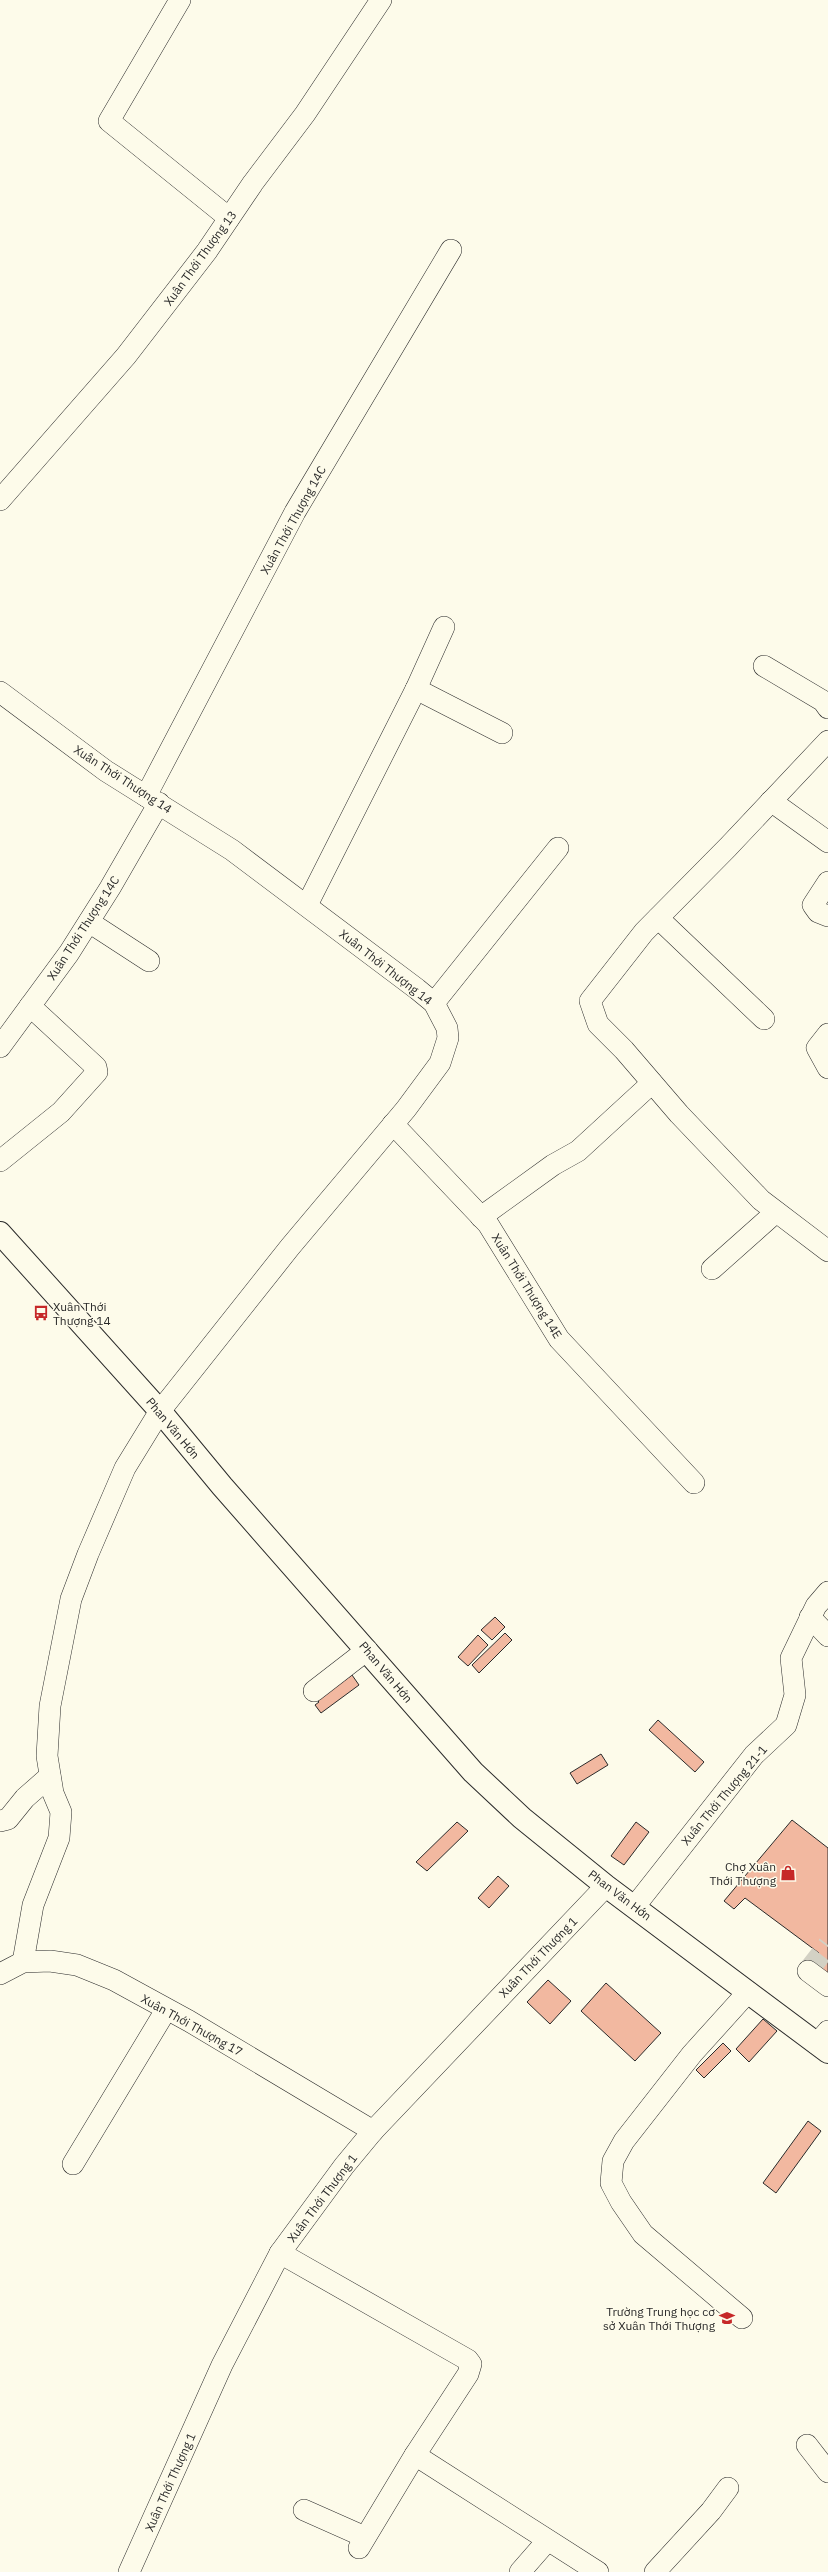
<svg xmlns="http://www.w3.org/2000/svg" width="828" height="2572" font-family="'IBM Plex Sans',sans-serif">
<style>
.building{fill:#f2b8a0;stroke:#2b2b2b}
.lines{fill:none;stroke-linecap:round;stroke-linejoin:round}
.minor-tunnel{stroke:#d3d1c4;stroke-width:21;stroke-dasharray:21 10;stroke-linecap:butt}
.minor-casing{stroke:#2b2b2b;stroke-width:22}
.major-casing{stroke:#2b2b2b;stroke-width:24}
.minor{stroke:#fdfbea;stroke-width:21}
.major{stroke:#fdfbea;stroke-width:22}
.labels{text-anchor:middle;dominant-baseline:central;stroke-width:3;stroke-linejoin:round;paint-order:stroke}
.street-label{font-size:12px;fill:#2b2b2b;stroke:#fdfbea}
.poi-label{font-size:12px;fill:#2b2b2b;stroke:#fdfbea;text-anchor:end}
</style>
<rect width="100%" height="100%" fill="#fdfbea"/>
<!-- building -->
<g class="building">
<polygon points="495,1617 505,1627 492,1640 481,1630"/>
<polygon points="505,1633 512,1640 479,1673 472,1665"/>
<polygon points="478,1635 488,1645 468,1666 458,1657"/>
<polygon points="352,1675 359,1685 321,1713 315,1705 319,1702 317,1700"/>
<polygon points="658,1720 704,1762 695,1772 649,1730"/>
<polygon points="601,1754 608,1765 577,1784 570,1773"/>
<polygon points="792,1820 828,1848 828,1977 810,1963 819,1953 745,1898 734,1909 724,1901"/>
<polygon points="457,1822 468,1831 427,1871 416,1862"/>
<polygon points="636,1822 649,1832 624,1865 611,1856"/>
<polygon points="498,1876 509,1886 489,1908 478,1898"/>
<polygon points="548,1980 571,2001 550,2024 527,2002"/>
<polygon points="606,1983 661,2033 635,2061 581,2011"/>
<polygon points="763,2019 777,2031 749,2062 736,2049"/>
<polygon points="723,2043 731,2051 704,2078 696,2070"/>
<polygon points="808,2121 821,2131 776,2193 763,2183"/>
</g>
<g class="lines">
<!-- minor-tunnel -->
<polyline class="minor-tunnel" points="808,1971 828,1945"/>
<defs>
<g id="minor">
<polyline points="180,0 109,121 229,218"/>
<polyline points="0,500 126,356 207,251 253,183 305,114 381,0"/>
<polyline points="764,666 823,701 828,708"/>
<polyline points="416,689 502,733"/>
<polyline points="0,692 106,771 232,850 417,989 434,1003 447,1028 448,1038 440,1063 406,1109 290,1247 160,1411 125,1468 88,1554 71,1599 50,1706 47,1756 53,1793 61,1812 59,1838 33,1905 23,1962"/>
<polyline points="828,741 728,847 644,932 590,1001 598,1024 624,1050 679,1114 761,1200 828,1251"/>
<polyline points="146,796 295,512 451,250"/>
<polyline points="771,801 828,842"/>
<polyline points="828,882 813,905 818,912 828,916"/>
<polyline points="307,905 416,689 444,627"/>
<polyline points="658,918 764,1019"/>
<polyline points="89,922 149,961"/>
<polyline points="434,1003 558,848"/>
<polyline points="828,1034 817,1048 828,1068"/>
<polyline points="0,1047 69,953 110,888 159,803"/>
<polyline points="393,1124 488,1224 559,1339 694,1483"/>
<polyline points="0,1161 61,1112 97,1072 96,1067 30,1006"/>
<polyline points="481,1217 553,1165 578,1151 652,1083"/>
<polyline points="712,1269 776,1212"/>
<polyline points="810,1617 828,1636"/>
<polyline points="314,1691 367,1650"/>
<polyline points="0,1821 8,1819 25,1798 50,1776"/>
<polyline points="635,1906 754,1755 786,1725 795,1695 791,1658 816,1606 828,1592"/>
<polyline points="808,1971 828,1986"/>
<polyline points="0,1974 23,1962 50,1961 77,1965 114,1980 189,2021 373,2131"/>
<polyline points="817,2044 828,2031"/>
<polyline points="73,2164 166,2010"/>
<polyline points="280,2253 468,2360 471,2364 468,2374 415,2455 598,2572"/>
<polyline points="742,2318 643,2234 621,2202 611,2183 613,2161 624,2141 692,2054 748,1992"/>
<polyline points="807,2445 828,2472"/>
<polyline points="304,2510 365,2537"/>
<polyline points="359,2548 415,2455"/>
<polyline points="129,2572 222,2365 280,2253 344,2166 373,2131 606,1886"/>
<polyline points="520,2572 547,2541"/>
<polyline points="655,2572 711,2511 728,2488"/>
</g>
<polyline id="major" points="0,1233 160,1411 222,1486 473,1772 522,1818 606,1886 828,2052"/>
</defs>
<!-- minor casing -->
<use href="#minor" class="minor-casing"/>
<!-- major casing -->
<use href="#major" class="major-casing"/>
<!-- minor -->
<use href="#minor" class="minor"/>
<!-- major -->
<use href="#major" class="major"/>
</g>
<!-- icons -->
<defs>
<symbol id="bus-bare" viewBox="-9 -9 18 18"><path d="M-5-6H5V4H4V6H2V4H-2V6H-4V4H-5ZM-3.5-4V0h7V-4ZM-3.5 1.2v1.5H-2V1.2ZM2 1.2v1.5H3.5V1.2Z" fill="#c62828" stroke="#fdfbea" stroke-width="2.5" paint-order="stroke"/></symbol>
<symbol id="shop-bare" viewBox="-9 -9 18 18"><path d="M-5-2.5h2.3a2.7 3.5 0 0 1 5.4 0H5L5.5 6h-11ZM-1.5-2.5h3a1.5 2.3 0 0 0-3 0Z" fill="#c62828" stroke="#fdfbea" stroke-width="2.5" paint-order="stroke"/></symbol>
<symbol id="school-bare" viewBox="-9 -9 18 18"><path d="M0-5L7-2L0 1L-7-2ZM-4 1L0 2.5L4 1V4Q0 6-4 4Z" fill="#c62828" stroke="#fdfbea" stroke-width="2.5" paint-order="stroke"/></symbol>
</defs>
<g fill-rule="evenodd">
<use href="#bus-bare" x="30" y="1302" width="22" height="22"/>
<use href="#shop-bare" x="777" y="1862" width="22" height="22"/>
<use href="#school-bare" x="716" y="2307" width="22" height="22"/>
</g>
<g class="labels">
<!-- street labels -->
<g class="street-label">
<text transform="translate(200 258) rotate(-54)">Xuân Thới Thượng 13</text>
<text transform="translate(293 520) rotate(-61)">Xuân Thới Thượng 14C</text>
<text transform="translate(123 779) rotate(33)">Xuân Thới Thượng 14</text>
<text transform="translate(83 928) rotate(-57)">Xuân Thới Thượng 14C</text>
<text transform="translate(386 967) rotate(38)">Xuân Thới Thượng 14</text>
<text transform="translate(527 1286) rotate(58)">Xuân Thới Thượng 14E</text>
<text transform="translate(173 1428) rotate(50)">Phan Văn Hớn</text>
<text transform="translate(386 1672) rotate(50)">Phan Văn Hớn</text>
<text transform="translate(724 1795) rotate(-50)">Xuân Thới Thượng 21-1</text>
<text transform="translate(620 1895) rotate(37)">Phan Văn Hớn</text>
<text transform="translate(538 1957) rotate(-46)">Xuân Thới Thượng 1</text>
<text transform="translate(192 2025) rotate(29)">Xuân Thới Thượng 17</text>
<text transform="translate(322 2198) rotate(-53)">Xuân Thới Thượng 1</text>
<text transform="translate(170 2482) rotate(-66)">Xuân Thới Thượng 1</text>
</g>
<!-- poi labels -->
<g class="poi-label">
<text x="53" y="1306" text-anchor="start">Xuân Thới<tspan x="53" dy="14">Thượng 14</tspan></text>
<text x="776" y="1866">Chợ Xuân<tspan x="776" dy="14">Thới Thượng</tspan></text>
<text x="715" y="2311">Trường Trung học cơ<tspan x="715" dy="14">sở Xuân Thới Thượng</tspan></text>
</g>
</g>
</svg>
